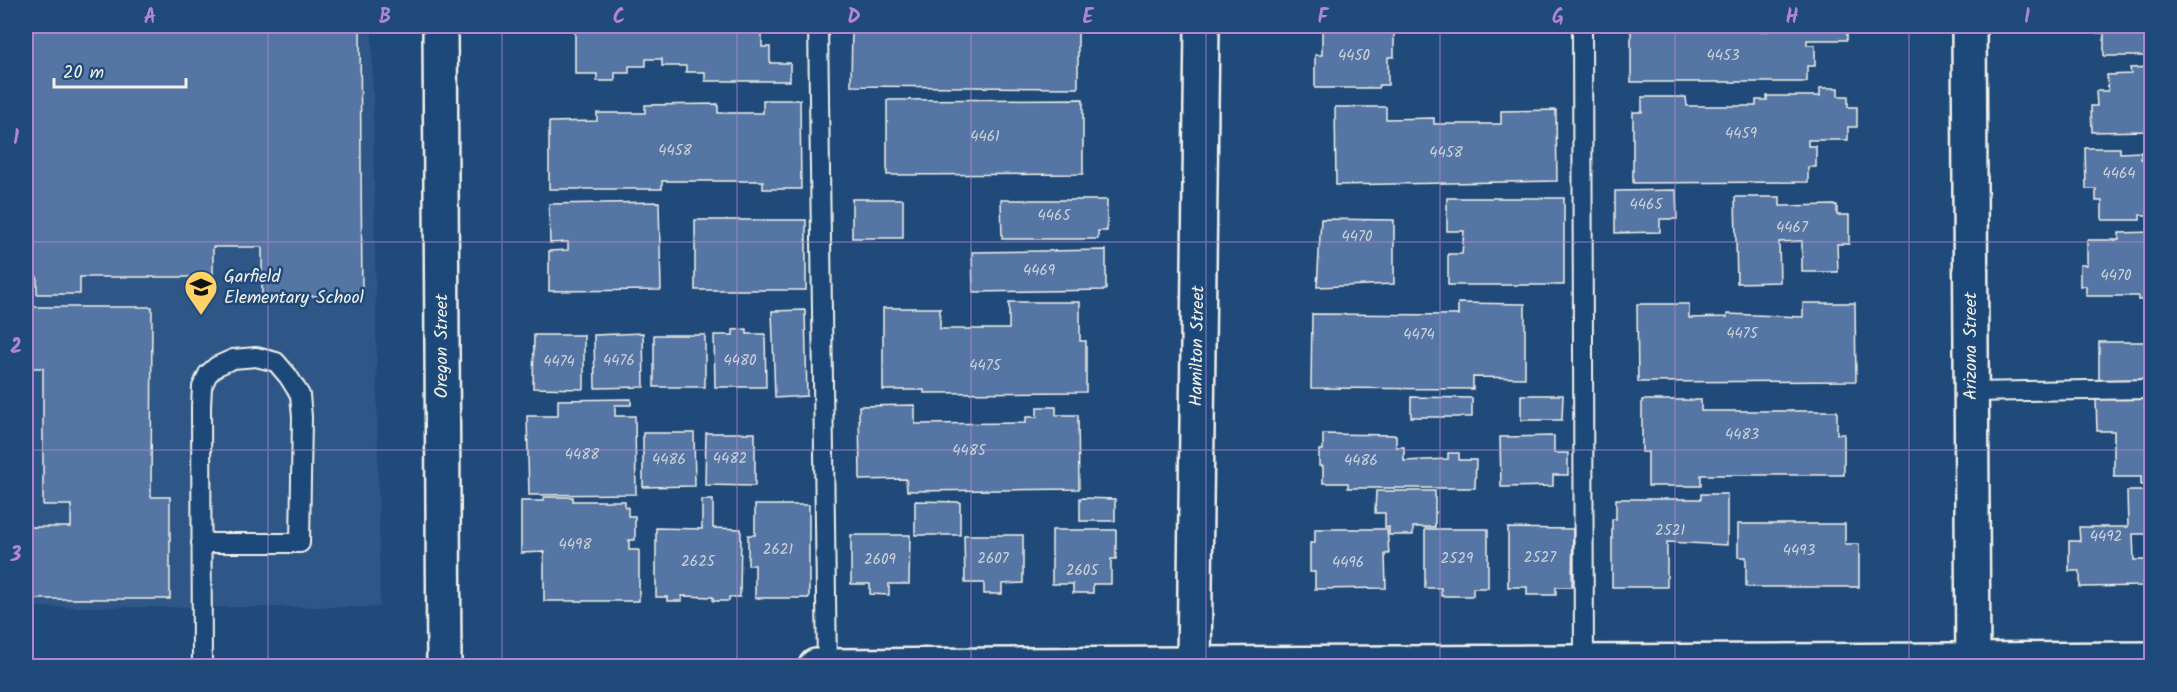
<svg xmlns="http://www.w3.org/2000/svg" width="2177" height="692" font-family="Kalam,sans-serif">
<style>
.built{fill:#2f5787}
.building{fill:#5474a4;stroke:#f4f1e8;stroke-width:1.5}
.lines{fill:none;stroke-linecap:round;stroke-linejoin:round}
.lane-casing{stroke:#f4f1e8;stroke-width:22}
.street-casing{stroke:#f4f1e8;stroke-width:38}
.secondary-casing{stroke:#f4f1e8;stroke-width:38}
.lane{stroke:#1f4a7a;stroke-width:18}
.street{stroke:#1f4a7a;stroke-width:33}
.secondary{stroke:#1f4a7a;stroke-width:33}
.grid{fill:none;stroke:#b185d1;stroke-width:1.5;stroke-opacity:0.55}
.labels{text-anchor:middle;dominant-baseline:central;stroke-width:5;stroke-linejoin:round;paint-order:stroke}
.number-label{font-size:15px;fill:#ccd2d7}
.poi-label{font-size:18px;fill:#f4f1e8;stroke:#1f4a7a;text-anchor:start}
.street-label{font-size:18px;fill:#f4f1e8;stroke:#1f4a7a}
.neatline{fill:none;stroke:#b185d1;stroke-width:2}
.grid-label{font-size:20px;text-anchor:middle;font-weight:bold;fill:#b185d1}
</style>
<rect width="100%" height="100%" fill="#1f4a7a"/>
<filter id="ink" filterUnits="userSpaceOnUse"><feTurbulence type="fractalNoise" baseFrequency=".0167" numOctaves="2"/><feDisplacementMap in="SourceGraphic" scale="12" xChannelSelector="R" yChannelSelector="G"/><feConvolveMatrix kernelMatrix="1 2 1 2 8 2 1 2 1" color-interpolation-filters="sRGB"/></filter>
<g filter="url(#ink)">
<!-- built -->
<polygon class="built" points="26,26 372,26 380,607 26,607"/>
<!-- building -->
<g class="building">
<polygon points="26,26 360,26 362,296 298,296 298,301 262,301 262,247 213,247 213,277 80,277 80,294 37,294 37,277 26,277"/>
<polygon points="575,26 762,26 762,47 770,47 770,63 790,63 790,81 705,81 705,72 686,72 686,66 662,66 662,59 646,59 646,66 629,66 629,73 615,73 615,81 597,81 597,74 575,74"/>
<polygon points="852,26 1078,26 1078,88 851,86"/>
<polygon points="1322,26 1387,26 1387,28 1394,28 1394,57 1388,57 1388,85 1379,85 1379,88 1315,88 1315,55 1322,55"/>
<polygon points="1427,26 1472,26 1472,31 1427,32"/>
<polygon points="1631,26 1758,26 1758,31 1768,31 1768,26 1855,27 1847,27 1847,40 1807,40 1807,45 1815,45 1815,66 1807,66 1807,82 1631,82"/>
<polygon points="2097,26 2146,26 2146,56 2104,56 2104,33 2097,33"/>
<polygon points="2152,67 2152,131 2092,132 2091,106 2097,106 2096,91 2108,91 2107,75 2131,74 2130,68"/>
<polygon points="1820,88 1838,88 1838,96 1848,96 1848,107 1857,107 1857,127 1848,127 1848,140 1808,140 1808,146 1816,146 1816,167 1808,167 1808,182 1633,183 1633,112 1642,112 1642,97 1686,97 1687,106 1756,106 1756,100 1767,100 1767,96 1820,96"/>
<polygon points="1083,99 1083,174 887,175 887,100"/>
<polygon points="763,100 800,100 801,189 763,189 763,181 662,181 662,189 549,189 549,122 597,121 597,113 645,113 645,105 718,104 718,113 763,113"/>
<polygon points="1335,107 1386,107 1386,119 1434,118 1434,124 1501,124 1501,111 1556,110 1557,181 1336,185"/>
<polygon points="2085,148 2120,148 2120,153 2141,152 2141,159 2152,159 2152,215 2140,215 2140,220 2102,220 2102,201 2096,201 2096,189 2086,189"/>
<polygon points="1676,190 1677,219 1660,219 1660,232 1615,233 1615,191"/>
<polygon points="1735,197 1780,197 1780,206 1837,205 1837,215 1849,215 1849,244 1837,244 1838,272 1802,272 1802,241 1779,242 1780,282 1737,283"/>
<polygon points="1447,198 1564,198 1564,285 1448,285 1448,254 1462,254 1464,231 1447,231"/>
<rect x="852" y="199" width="51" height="39"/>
<polygon points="1001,200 1107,200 1107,231 1098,231 1098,239 1002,239"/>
<polygon points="659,202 661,290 549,291 549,251 568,250 568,242 550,243 549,204"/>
<polygon points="1321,219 1394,220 1394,284 1317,287"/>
<rect x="695" y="220" width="111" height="70"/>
<polygon points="2152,232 2152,300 2138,300 2138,296 2086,296 2086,286 2080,286 2080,265 2087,265 2087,240 2119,240 2119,233"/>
<polygon points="1106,250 1106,290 973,292 972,252"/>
<polygon points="1009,302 1080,302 1080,341 1086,341 1086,392 924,393 924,390 883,390 883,308 940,308 940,329 1009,329"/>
<polygon points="1458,303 1525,304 1525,378 1473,377 1473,389 1311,388 1312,314 1458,315"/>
<polygon points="1803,303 1855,303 1856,381 1638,382 1637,304 1689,304 1689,318 1727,317 1727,314 1803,317"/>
<polygon points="26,307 152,307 151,497 170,497 170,599 26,599 26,527 71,527 71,505 43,505 43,368 26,368"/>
<polygon points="805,310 807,396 775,398 772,311"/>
<polygon points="747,329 747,334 765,334 766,387 715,387 714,335 733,335 733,330"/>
<polygon points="643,333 644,387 595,388 594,335"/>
<polygon points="534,335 584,335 584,389 533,388"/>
<rect x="654" y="335" width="51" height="52"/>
<rect x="2099" y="342" width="53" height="42"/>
<polygon points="1521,395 1563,395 1562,420 1521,420"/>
<polygon points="1411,397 1472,398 1472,417 1411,417"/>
<polygon points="2152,398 2152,485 2141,485 2141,477 2114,477 2114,431 2097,431 2096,399"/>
<polygon points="631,399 631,405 615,405 615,416 635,416 636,494 529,495 527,416 558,416 558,400"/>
<polygon points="1642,400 1701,400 1701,411 1837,411 1837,434 1844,434 1844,475 1701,475 1701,486 1648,486 1648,452 1642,452"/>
<polygon points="915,405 915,424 1026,423 1026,417 1037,417 1037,407 1056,407 1056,415 1078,415 1079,489 907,491 906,479 860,480 859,406"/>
<polygon points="643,433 694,433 695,486 643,487"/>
<polygon points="706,433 755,433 755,486 705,485"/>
<polygon points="1323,434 1396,435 1396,447 1404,447 1404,461 1448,459 1448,453 1459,453 1459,460 1476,460 1475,488 1348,488 1348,483 1323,483 1323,466 1319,466 1319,450 1323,450"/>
<polygon points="1554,436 1554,453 1568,453 1568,475 1553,475 1553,486 1501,487 1500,437"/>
<polygon points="1376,491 1435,491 1435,527 1413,527 1413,535 1389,535 1389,527 1385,527 1385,513 1375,513"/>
<polygon points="2127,491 2152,491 2152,527 2146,527 2146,534 2133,534 2134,560 2146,560 2146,586 2080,587 2080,571 2069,571 2069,541 2080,541 2079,527 2128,527"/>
<polygon points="1701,494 1727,494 1727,545 1667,542 1667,587 1612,587 1612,519 1616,519 1616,499 1701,499"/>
<polygon points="544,497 573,497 573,501 625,501 625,507 628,507 628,516 635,516 635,540 629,540 629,550 639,550 639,601 544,601 544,552 521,553 521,501 544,501"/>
<polygon points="1080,498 1115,499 1115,521 1080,521"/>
<polygon points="702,500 713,500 713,528 741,529 740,597 729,597 729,601 713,601 713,597 682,596 682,601 667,601 667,597 656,597 656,528 702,529"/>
<polygon points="915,501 960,502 960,535 915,535"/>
<polygon points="755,505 809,505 809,598 755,598 755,565 748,565 748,535 755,535"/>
<polygon points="1738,524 1845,524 1845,544 1859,544 1859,587 1746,587 1746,557 1738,557"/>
<polygon points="1508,528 1573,529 1572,587 1556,587 1556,595 1527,595 1527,587 1508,587"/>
<polygon points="1315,529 1387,529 1389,554 1385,554 1386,588 1315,589 1315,572 1310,572 1310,543 1315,543"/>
<polygon points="1425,529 1488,529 1488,588 1473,588 1473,596 1441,596 1441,588 1425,588"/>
<polygon points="1052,530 1116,530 1116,559 1111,559 1111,584 1093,584 1093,593 1073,593 1073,584 1052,584"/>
<polygon points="851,535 910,535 909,584 889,584 889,595 870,594 870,584 851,584"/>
<polygon points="964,535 1023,535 1023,583 1002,584 1002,594 984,594 984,583 965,583"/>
</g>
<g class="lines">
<defs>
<g id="lane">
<polyline points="818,26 827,666"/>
<polyline points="1582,26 1584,666"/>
<polyline points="1971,392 2152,389"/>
<polyline points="201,543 300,543 302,417 300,395 288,376 276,362 256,357 233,359 217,366 208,374 202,387 201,406 202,666"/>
</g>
<g id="street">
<polyline points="1969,26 1973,666"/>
<polyline points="1194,666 1202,26"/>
</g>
<g id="secondary">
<polyline points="440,26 444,666"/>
<polyline points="816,666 2152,659"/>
</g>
</defs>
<!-- lane casing -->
<use href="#lane" class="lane-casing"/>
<!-- street casing -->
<use href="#street" class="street-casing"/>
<!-- secondary casing -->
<use href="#secondary" class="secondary-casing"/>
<!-- lane -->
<use href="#lane" class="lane"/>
<!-- street -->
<use href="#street" class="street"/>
<!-- secondary -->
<use href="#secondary" class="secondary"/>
</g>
</g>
<!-- grid -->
<path class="grid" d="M268,26v640M502,26v640M737,26v640M971,26v640M1206,26v640M1440,26v640M1675,26v640M1909,26v640M26,242h2126M26,450h2126"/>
<!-- icons -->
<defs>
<symbol id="school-pin" viewBox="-11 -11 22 30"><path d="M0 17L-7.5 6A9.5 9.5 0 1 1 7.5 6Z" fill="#ffd166" stroke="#1f4a7a"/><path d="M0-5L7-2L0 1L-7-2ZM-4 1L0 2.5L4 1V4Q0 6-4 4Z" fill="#111"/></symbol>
</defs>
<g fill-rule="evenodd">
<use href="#school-pin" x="182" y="268" width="38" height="52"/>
</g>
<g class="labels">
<!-- number labels -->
<g class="number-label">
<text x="1354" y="56">4450</text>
<text x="1723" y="56">4453</text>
<text x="1741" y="134">4459</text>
<text x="985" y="137">4461</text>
<text x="675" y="151">4458</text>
<text x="1446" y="153">4458</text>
<text x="2119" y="174">4464</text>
<text x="1646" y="205">4465</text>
<text x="1054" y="216">4465</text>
<text x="1792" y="228">4467</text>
<text x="1357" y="237">4470</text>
<text x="1039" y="271">4469</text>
<text x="2116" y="276">4470</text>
<text x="1742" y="334">4475</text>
<text x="1419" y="335">4474</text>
<text x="619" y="361">4476</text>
<text x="740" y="361">4480</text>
<text x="559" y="362">4474</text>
<text x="985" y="366">4475</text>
<text x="1742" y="435">4483</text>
<text x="969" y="451">4485</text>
<text x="582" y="455">4488</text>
<text x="730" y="459">4482</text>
<text x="669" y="460">4486</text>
<text x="1361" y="461">4486</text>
<text x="1670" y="531">2521</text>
<text x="2106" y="537">4492</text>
<text x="575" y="545">4498</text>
<text x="778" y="550">2621</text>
<text x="1799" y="551">4493</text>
<text x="1540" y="558">2527</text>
<text x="993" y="559">2607</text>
<text x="1457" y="559">2529</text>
<text x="880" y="560">2609</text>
<text x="698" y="562">2625</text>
<text x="1348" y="563">4496</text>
<text x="1082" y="571">2605</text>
</g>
<!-- poi labels -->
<g class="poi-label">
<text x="224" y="277">Garfield<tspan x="224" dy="21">Elementary School</tspan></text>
</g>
<!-- street labels -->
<g class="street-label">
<text transform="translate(442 346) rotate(-90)">Oregon Street</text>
<text transform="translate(1198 346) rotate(-89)">Hamilton Street</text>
<text transform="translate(1971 346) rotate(-90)">Arizona Street</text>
</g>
</g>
<!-- margin -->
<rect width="2177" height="692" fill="none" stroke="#1f4a7a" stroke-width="66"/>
<!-- scale -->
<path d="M54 78v9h132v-9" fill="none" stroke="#f4f1e8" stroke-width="3"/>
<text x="63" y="78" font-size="18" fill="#f4f1e8" stroke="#1f4a7a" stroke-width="4.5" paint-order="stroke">20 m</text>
<rect x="33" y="33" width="2111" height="626" class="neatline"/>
<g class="grid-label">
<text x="150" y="23">A</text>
<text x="385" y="23">B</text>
<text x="619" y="23">C</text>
<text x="854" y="23">D</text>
<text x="1088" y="23">E</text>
<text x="1323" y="23">F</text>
<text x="1558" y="23">G</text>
<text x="1792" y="23">H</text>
<text x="2027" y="23">I</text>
<text x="16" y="144">1</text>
<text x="16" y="353">2</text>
<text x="16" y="561">3</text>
</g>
</svg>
